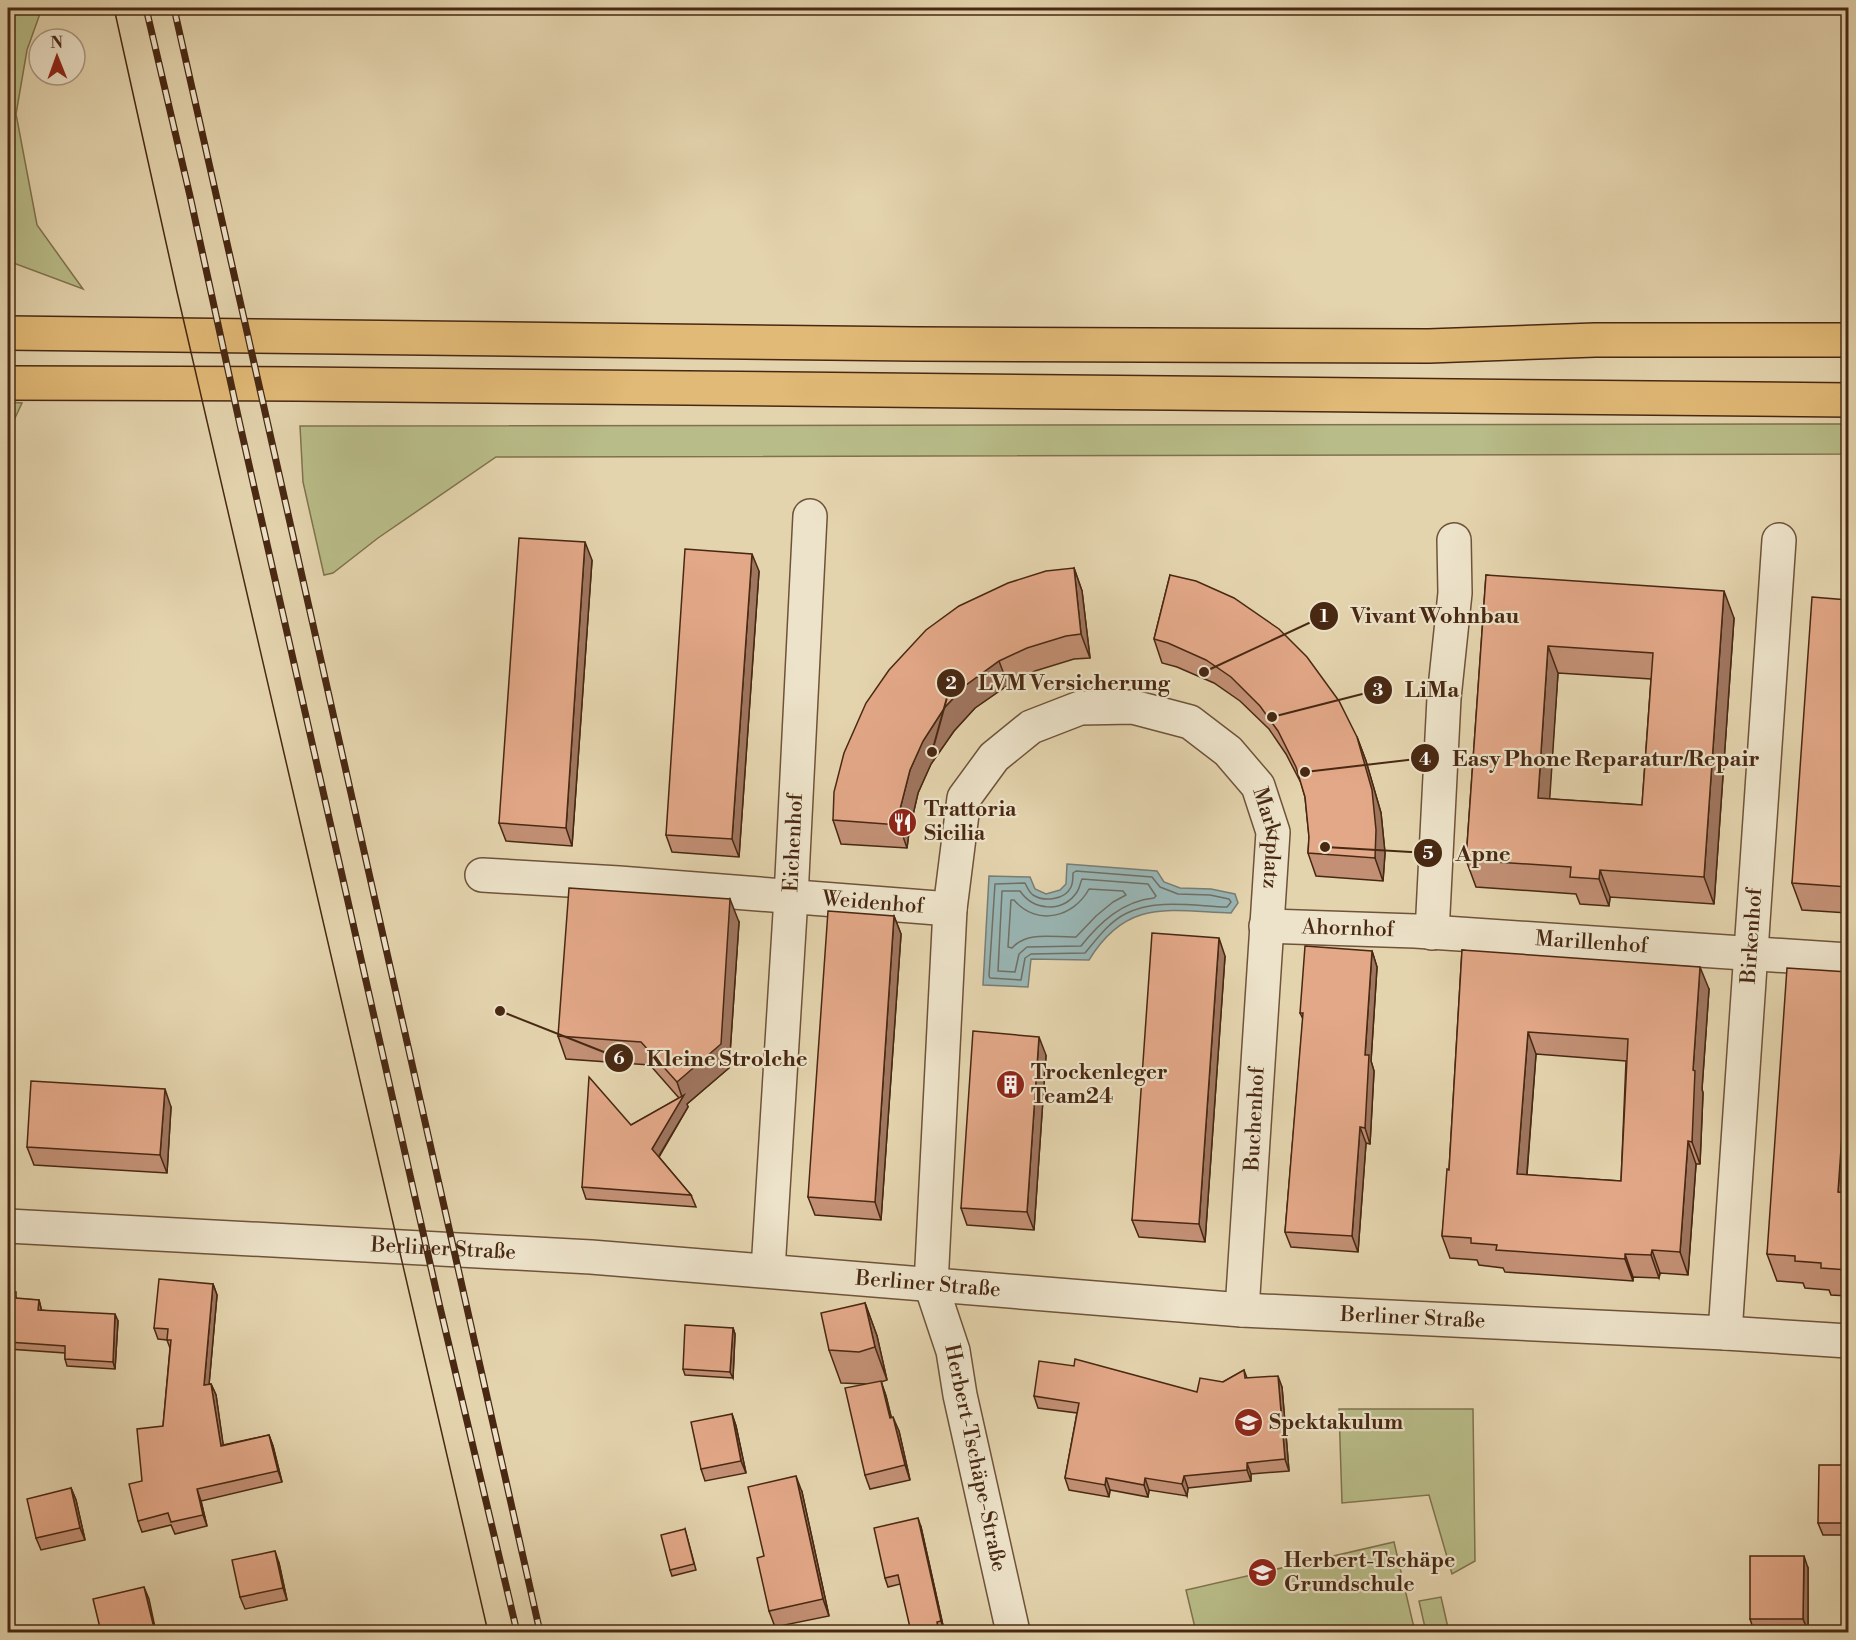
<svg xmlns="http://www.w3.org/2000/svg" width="1856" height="1640" font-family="'Libre Bodoni',serif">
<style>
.green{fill:#b8bc88;stroke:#80724d;stroke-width:1.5}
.water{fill:#99b6b5;stroke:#797d74;stroke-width:1.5}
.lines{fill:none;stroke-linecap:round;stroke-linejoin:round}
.shore{stroke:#706f64;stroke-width:1.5}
.minor-casing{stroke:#6f5339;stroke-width:36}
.primary-casing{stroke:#482812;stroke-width:36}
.minor{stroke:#ede3ca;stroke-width:33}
.primary{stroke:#e2ba77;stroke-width:33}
.tram{stroke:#482812;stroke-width:1.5}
.rail-casing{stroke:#482812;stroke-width:7}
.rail{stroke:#ede3ca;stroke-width:4.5;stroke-dasharray:14;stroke-linecap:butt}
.wall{fill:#c39075;stroke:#482812;stroke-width:1.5;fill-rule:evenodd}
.shaded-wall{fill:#9f765f;stroke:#482812;stroke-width:1.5}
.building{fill:#e3a888;stroke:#482812;stroke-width:1.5;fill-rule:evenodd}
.labels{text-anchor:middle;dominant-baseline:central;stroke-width:4.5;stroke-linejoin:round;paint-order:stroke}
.poi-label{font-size:21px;font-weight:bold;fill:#482812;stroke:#ede3ca;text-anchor:start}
.street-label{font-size:21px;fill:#482812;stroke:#ede3ca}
.leader{fill:none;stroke:#482812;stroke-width:2}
.callout-dot{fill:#482812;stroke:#ede3ca;stroke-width:2}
.mark-label{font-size:18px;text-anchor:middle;font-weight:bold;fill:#fff}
.callout-label{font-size:22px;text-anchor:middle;font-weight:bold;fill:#482812;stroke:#ede3ca;stroke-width:4.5;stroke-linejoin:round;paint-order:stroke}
</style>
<rect width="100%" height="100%" fill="#e4d4ae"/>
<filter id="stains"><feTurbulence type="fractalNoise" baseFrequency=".00333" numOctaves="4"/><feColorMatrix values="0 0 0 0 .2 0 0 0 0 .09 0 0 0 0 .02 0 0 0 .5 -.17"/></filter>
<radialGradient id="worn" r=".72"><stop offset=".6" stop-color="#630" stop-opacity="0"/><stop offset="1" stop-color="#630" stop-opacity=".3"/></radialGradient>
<!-- green -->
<g class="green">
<polygon points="8,8 42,8 27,50 16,114 37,225 83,289 8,261"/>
<polygon points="8,402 22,403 8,433"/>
<polygon points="1848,424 1848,454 496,457 378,538 333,573 324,575 303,482 300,426"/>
<polygon points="1339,1409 1473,1409 1475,1561 1452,1574 1429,1495 1342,1503"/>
<polygon points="1394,1542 1415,1632 1196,1632 1186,1590"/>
<polygon points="1441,1597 1449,1632 1426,1632 1419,1601"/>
</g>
<!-- water -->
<path class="water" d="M1067,864l90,7 7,11 16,6 31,1 24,5 3,9 -7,10c-62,-2 -104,-15 -142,47l-58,-1 -3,28 -45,-2 6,-109 41,1 5,12 11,5 14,-4 6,-6z"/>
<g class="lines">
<!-- shore -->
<g class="shore">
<path d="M1076,871l76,6 8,10 18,7 32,1 19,4 2,3 -4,5c-33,-1 -72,-9 -102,7 -16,8 -29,26 -40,39l-54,1 -6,4 -4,22 -31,-2 -1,-2 6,-92 30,-1c2,4 4,9 8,12 11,7 32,5 38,-8 2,-4 2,-10 2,-14z"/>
<path d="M1082,879l66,5 8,12 -2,2c-31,3 -54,24 -73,48l-54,1 -8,7 -4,18 -17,-1 4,-80h18c13,19 42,23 57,1 3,-4 3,-9 5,-13z"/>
<path d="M1089,889l34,2 3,4 -13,7 -17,14 -20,21c-21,1 -48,-7 -64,11l-4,-1 3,-47h3c23,27 60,17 75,-11z"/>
</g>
<defs>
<g id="minor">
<path id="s1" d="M482,875l137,8 331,26"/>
<path id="s2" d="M1266,926l149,5 433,29"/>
<polyline points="1432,933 1444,698 1455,593 1454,540"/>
<path id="s3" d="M8,1226l583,31 651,53 483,23 123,8"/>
<path id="s4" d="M768,1270l23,-373 19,-381"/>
<path id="s5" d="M1725,1333l54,-793"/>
<path id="s6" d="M1013,1632l-53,-237 -7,-44 -22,-66 19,-376 14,-111 30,-41 37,-30 49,-19 53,-1 57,15 38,29 30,35 15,46 -31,478"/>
</g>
<g id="primary">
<polyline points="8,333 916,344 1429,346 1595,340 1848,340"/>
<polyline points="8,383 297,384 1848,400"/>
</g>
</defs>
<!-- minor casing -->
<use href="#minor" class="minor-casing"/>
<!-- primary casing -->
<use href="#primary" class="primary-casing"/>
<!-- minor -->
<use href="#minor" class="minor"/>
<!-- primary -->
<use href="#primary" class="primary"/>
<!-- tram -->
<polyline class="tram" points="114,8 177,292 488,1632"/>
<defs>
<g id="rail">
<polyline points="146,8 190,196 240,425 439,1303 517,1632"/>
<polyline points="174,8 540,1632"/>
</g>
</defs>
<!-- rail casing -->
<use href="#rail" class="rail-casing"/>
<!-- rail -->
<use href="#rail" class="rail"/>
</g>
<!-- wall -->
<g class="wall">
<polygon points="592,560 572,846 506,841 499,823"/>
<polygon points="1074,568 1082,591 1090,658 1074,659 1035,671 1008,685 975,708 954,731 931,764 918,793 909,832 907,848 841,844 833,820"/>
<polygon points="759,571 739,857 672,852 666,835"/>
<polygon points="1170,575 1357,737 1366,761 1381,813 1385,853 1383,881 1316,876 1308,853 1309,837 1305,797 1301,783 1286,754 1269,729 1240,701 1214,683 1177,667 1162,663 1154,639"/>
<path d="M1486,575l248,43 -20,286 -104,-7 -1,9 -29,-2 -4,-10 -100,-7 -10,-27zM1558,673l93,6 -9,126 -93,-6z"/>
<polygon points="1848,600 1848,913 1802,910 1792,883"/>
<polygon points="894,916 901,934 881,1220 815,1215 808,1197"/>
<polygon points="739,922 729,1068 687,1104 688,1107 659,1157 691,1195 696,1207 586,1199 582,1187 631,1125 679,1098 650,1065 566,1059 558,1036"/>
<path d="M1462,950l247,39 -7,100 1,4 -3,71h-4l-8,111 -28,-2 -1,5 -26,-1v4l-128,-9 -2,-4 -24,-3 -2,-5 -27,-2 -8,-22 7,-66zM1536,1054l90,7 -5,120 -94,-6z"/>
<polygon points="1372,951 1377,967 1371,1061 1374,1071 1370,1144 1366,1143 1358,1252 1291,1247 1285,1232 1303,1019 1300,1013"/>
<polygon points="1225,956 1205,1242 1139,1237 1132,1220"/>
<polygon points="1848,972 1848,1296 1831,1295 1829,1290 1805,1288 1803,1283 1777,1281 1767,1254"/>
<polygon points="1046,1055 1034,1230 967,1225 961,1208"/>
<polygon points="171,1107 167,1173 34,1165 27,1147"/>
<polygon points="213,1284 217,1295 209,1384 211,1384 216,1395 223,1445 269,1435 273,1446 282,1482 201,1501 207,1526 175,1534 171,1525 142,1532 138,1521 142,1481 163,1426 170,1348 167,1340 158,1339 154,1328"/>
<polygon points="8,1291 18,1299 39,1300 41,1308 41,1310 118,1321 115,1369 67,1366 65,1359 65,1353 8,1349"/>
<polygon points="865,1303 877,1336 887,1380 881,1382 886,1396 891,1417 899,1431 910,1480 870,1489 865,1475 866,1384 841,1383 829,1350"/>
<polygon points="733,1328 735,1334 733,1378 685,1375 683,1369"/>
<polygon points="1244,1370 1247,1378 1282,1387 1289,1471 1251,1474 1251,1481 1188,1488 1187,1496 1149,1490 1148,1497 1110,1490 1109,1497 1069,1490 1065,1478 1077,1413 1038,1408 1034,1396 1197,1392 1223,1382"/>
<polygon points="732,1414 736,1426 746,1473 705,1481 701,1469"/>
<polygon points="1848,1470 1848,1535 1823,1535 1818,1523"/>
<polygon points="71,1488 76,1500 85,1540 41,1550 36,1538"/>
<polygon points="802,1492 829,1616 775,1627 769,1611 764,1556"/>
<polygon points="921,1527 944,1630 940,1631 900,1584 888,1587 885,1578"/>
<polygon points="685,1529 696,1570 672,1576 670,1570"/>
<polygon points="279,1563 287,1600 245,1609 240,1597"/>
<polygon points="1808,1568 1808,1631 1754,1631 1750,1619"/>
</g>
<!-- shaded-wall -->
<g class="shaded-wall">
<polygon points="585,542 592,560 572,846 566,828"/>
<polygon points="752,554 759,571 739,857 732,839"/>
<polygon points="1074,568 1082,591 1090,658 1081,634"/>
<polygon points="1724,591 1734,618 1714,904 1704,877"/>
<polygon points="1548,646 1558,673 1548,825 1538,798"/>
<polygon points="999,661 1008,685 975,708 954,731 931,764 918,793 909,832 907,848 899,825 900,809 910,770 923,741 945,707 966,685"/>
<polygon points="1357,737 1366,761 1381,813 1385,853 1383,881 1375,858"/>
<polygon points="1600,870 1610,897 1609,906 1599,879"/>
<polygon points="730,899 739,922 729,1068 687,1104 688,1107 656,1161 652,1149 682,1097 677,1082"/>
<polygon points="894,916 901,934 881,1220 875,1202"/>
<polygon points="1219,938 1225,956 1205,1242 1199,1224"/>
<polygon points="1372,951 1377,967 1371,1061 1374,1071 1370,1144 1365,1128 1365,1055"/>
<polygon points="1700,967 1709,989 1702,1089 1703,1093 1700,1164 1692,1142 1693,1070"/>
<polygon points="1528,1032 1536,1054 1525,1197 1517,1174"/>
<polygon points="1039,1037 1046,1055 1034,1230 1027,1212"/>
<polygon points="1848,1049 1848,1211 1838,1192"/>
<polygon points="165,1089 171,1107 167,1173 160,1155"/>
<polygon points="1360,1127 1366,1143 1358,1252 1352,1236"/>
<polygon points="1688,1141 1696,1164 1688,1275 1680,1252"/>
<polygon points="1652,1250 1660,1273 1659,1278 1651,1255"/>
<polygon points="1625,1254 1633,1277 1633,1281 1625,1259"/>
<polygon points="213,1284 217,1295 208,1396 204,1385"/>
<polygon points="39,1300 41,1308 41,1317 38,1310"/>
<polygon points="865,1303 877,1336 887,1380 875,1347"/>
<polygon points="115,1314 118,1321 115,1369 113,1362"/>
<polygon points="733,1328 735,1334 733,1378 730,1372"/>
<polygon points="1278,1376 1282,1387 1289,1471 1285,1459"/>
<polygon points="881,1381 886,1396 895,1432 890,1418"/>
<polygon points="211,1384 216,1395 225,1457 221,1446"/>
<polygon points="732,1414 736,1426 746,1473 741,1461"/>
<polygon points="893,1417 899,1431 910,1480 905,1465"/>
<polygon points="269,1435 273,1446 282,1482 278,1471"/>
<polygon points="1247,1463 1251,1474 1251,1481 1247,1470"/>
<polygon points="1847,1465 1848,1470 1848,1530 1846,1523"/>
<polygon points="796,1476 802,1492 829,1616 823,1599"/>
<polygon points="1184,1476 1188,1488 1187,1496 1182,1484"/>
<polygon points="1106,1478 1110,1490 1109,1497 1105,1485"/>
<polygon points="1145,1478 1149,1490 1148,1497 1144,1485"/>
<polygon points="71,1488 76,1500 85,1540 80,1528"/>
<polygon points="197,1489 201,1501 207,1526 203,1515"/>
<polygon points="918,1518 921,1527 944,1630 941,1621"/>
<polygon points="275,1551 279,1563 287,1600 283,1588"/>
<polygon points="1804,1556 1808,1568 1808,1631 1803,1619"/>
<polygon points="144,1587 149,1599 156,1632 155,1632"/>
</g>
<!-- building -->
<g class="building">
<polygon points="519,538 585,542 566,828 499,823"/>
<polygon points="685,549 752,554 732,839 666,835"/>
<polygon points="1074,568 1081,634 1066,636 1027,648 999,661 966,685 945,707 923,741 910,770 900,809 899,825 833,820 834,792 844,753 866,703 889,670 926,630 959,606 1008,583 1046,571"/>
<polygon points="1170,575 1196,581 1234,598 1279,629 1307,657 1339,701 1357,737 1372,790 1376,830 1375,858 1308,853 1309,837 1305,797 1296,767 1278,731 1260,706 1231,677 1206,660 1168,643 1154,639"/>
<path d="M1486,575l238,16 -20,286 -104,-7 -1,9 -29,-2 1,-10 -105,-7zM1548,646l105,7 -11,152 -104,-7z"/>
<polygon points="1812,597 1848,600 1848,887 1792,883"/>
<polygon points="569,888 730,899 721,1044 677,1082 641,1042 558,1036"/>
<polygon points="828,911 894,916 875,1202 808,1197"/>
<polygon points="1152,933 1219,938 1199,1224 1132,1220"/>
<polygon points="1305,946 1372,951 1365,1055 1369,1055 1365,1128 1360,1127 1352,1236 1285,1232 1303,1013 1300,1013"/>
<path d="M1462,950l238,17 -7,103 2,1 -3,71 -4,-1 -8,111 -28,-2 -1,5 -26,-1v5l-129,-9 1,-5 -26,-2v-5l-29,-2 5,-67 2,1zM1528,1032l100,7 -7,142 -104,-7z"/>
<polygon points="1787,968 1848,972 1848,1049 1838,1192 1848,1193 1848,1270 1821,1268 1821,1263 1795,1261 1795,1256 1767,1254"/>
<polygon points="973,1031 1039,1037 1027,1212 961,1208"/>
<polygon points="589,1077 631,1125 684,1095 652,1149 691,1195 582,1187"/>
<polygon points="31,1081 165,1089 160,1155 27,1147"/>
<polygon points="159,1279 213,1284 204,1385 211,1384 221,1446 269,1435 278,1471 197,1489 203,1515 171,1522 168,1513 138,1521 129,1484 142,1481 137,1429 163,1426 171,1340 167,1340 168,1329 154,1328"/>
<polygon points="8,1291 16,1292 16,1298 39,1300 38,1310 115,1314 113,1362 65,1359 65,1346 8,1342"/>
<polygon points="865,1303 875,1347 859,1352 829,1350 821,1313"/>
<polygon points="685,1325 733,1328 730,1372 683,1369"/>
<polygon points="1075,1359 1197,1392 1200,1378 1223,1382 1244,1370 1245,1378 1278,1376 1285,1459 1247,1463 1247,1470 1184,1476 1182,1484 1145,1478 1144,1485 1106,1478 1105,1485 1065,1478 1079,1403 1034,1396 1039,1361 1074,1366"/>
<polygon points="881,1381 890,1418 893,1417 905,1465 865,1475 845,1388"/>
<polygon points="732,1414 741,1461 701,1469 691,1422"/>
<polygon points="1819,1465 1847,1465 1846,1523 1818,1523"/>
<polygon points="796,1476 823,1599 769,1611 757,1558 764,1556 748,1487"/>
<polygon points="71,1488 80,1528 36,1538 27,1499"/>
<polygon points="918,1518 941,1621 937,1622 939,1632 911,1632 898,1575 885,1578 874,1528"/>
<polygon points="685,1529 694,1564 670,1570 661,1535"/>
<polygon points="275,1551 283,1588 240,1597 232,1560"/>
<polygon points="1750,1556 1804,1556 1803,1619 1750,1619"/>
<polygon points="144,1587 155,1632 101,1632 93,1599"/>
</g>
<!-- icons -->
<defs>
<symbol id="restaurant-disc" viewBox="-11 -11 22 22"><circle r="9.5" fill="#8f2418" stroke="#ede3ca"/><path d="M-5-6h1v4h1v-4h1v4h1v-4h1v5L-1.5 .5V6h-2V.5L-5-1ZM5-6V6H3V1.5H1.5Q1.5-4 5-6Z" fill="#fff"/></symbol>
<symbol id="building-disc" viewBox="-11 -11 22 22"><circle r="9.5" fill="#8f2418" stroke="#ede3ca"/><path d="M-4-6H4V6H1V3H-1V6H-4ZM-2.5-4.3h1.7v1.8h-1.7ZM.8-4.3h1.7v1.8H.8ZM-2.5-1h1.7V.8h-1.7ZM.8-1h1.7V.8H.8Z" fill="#fff"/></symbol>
<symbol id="school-disc" viewBox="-11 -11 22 22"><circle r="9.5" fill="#8f2418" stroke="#ede3ca"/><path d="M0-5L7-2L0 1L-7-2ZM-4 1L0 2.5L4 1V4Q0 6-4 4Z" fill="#fff"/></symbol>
</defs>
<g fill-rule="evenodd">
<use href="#restaurant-disc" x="886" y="806" width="33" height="33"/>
<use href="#building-disc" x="994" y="1068" width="33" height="33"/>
<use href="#school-disc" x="1232" y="1406" width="33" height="33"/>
<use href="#school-disc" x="1246" y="1556" width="33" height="33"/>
</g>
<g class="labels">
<!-- poi labels -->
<g class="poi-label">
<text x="924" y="810">Trattoria<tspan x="924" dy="24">Sicilia</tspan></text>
<text x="1031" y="1073">Trockenleger<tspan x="1031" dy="24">Team24</tspan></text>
<text x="1269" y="1423">Spektakulum</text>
<text x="1284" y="1561">Herbert-Tschäpe<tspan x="1284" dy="24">Grundschule</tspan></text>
</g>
<!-- street labels -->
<g class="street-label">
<text stroke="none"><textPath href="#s6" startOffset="1256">Marktplatz</textPath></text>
<text stroke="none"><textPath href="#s4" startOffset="428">Eichenhof</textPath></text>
<text stroke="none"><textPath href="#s1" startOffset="392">Weidenhof</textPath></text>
<text stroke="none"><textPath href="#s2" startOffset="82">Ahornhof</textPath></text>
<text stroke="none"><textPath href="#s5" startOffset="398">Birkenhof</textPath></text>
<text stroke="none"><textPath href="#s2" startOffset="326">Marillenhof</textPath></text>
<text transform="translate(1255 1119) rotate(-87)">Buchenhof</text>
<text stroke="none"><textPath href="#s3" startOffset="436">Berliner Straße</textPath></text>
<text stroke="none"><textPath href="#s3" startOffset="922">Berliner Straße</textPath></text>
<text stroke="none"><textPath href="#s3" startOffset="1408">Berliner Straße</textPath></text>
<text transform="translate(975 1458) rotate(78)">Herbert-Tschäpe-Straße</text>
</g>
</g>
<!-- callouts -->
<path class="leader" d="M1204 672L1324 616M932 752L951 683M1272 717L1378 690M1305 772L1425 758M1325 847L1428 853M500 1011L619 1058"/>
<g class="callout-dot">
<circle cx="1204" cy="672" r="6"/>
<circle cx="932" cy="752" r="6"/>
<circle cx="1272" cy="717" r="6"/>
<circle cx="1305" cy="772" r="6"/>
<circle cx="1325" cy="847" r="6"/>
<circle cx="500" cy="1011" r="6"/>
<circle cx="1324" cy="616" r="15"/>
<circle cx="951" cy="683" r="15"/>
<circle cx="1378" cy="690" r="15"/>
<circle cx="1425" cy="758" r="15"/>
<circle cx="1428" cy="853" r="15"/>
<circle cx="619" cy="1058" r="15"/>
</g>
<g class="mark-label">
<text x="1324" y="622">1</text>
<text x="951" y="689">2</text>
<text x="1378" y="696">3</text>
<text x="1425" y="765">4</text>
<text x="1428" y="859">5</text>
<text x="619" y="1064">6</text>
</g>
<g class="callout-label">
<text x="1435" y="623">Vivant Wohnbau</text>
<text x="1074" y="690">LVM Versicherung</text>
<text x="1432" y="697">LiMa</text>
<text x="1606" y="766">Easy Phone Reparatur/Repair</text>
<text x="1483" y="861">Apne</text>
<text x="727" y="1066">Kleine Strolche</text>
</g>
<!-- margin -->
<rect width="1856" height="1640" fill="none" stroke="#e4d4ae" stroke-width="30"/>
<rect x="9" y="9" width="1838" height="1622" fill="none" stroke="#482812" stroke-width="3"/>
<rect x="15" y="15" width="1826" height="1610" fill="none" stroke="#482812" stroke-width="1.5"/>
<!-- north arrow -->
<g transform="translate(57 57) rotate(359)"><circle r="28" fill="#ede3ca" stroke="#ab9880" stroke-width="1.5"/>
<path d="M0-4.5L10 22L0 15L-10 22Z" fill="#8f2418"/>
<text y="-9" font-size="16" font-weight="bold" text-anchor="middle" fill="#482812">N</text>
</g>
<rect width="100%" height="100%" filter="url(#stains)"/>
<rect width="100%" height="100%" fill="url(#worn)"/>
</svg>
